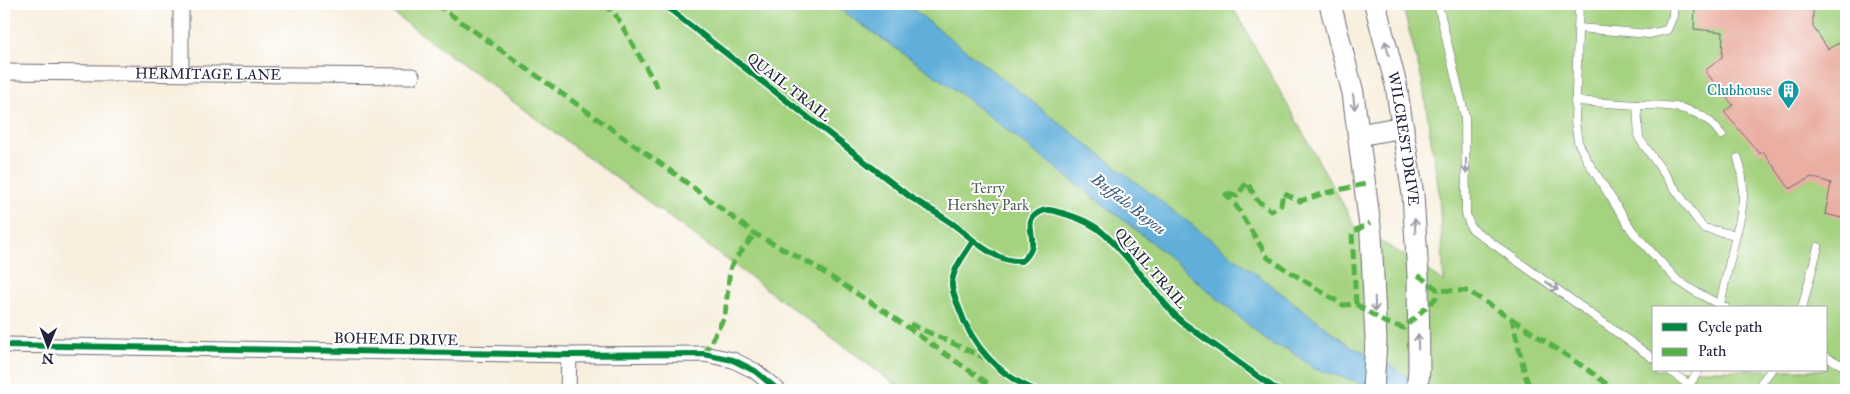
<svg xmlns="http://www.w3.org/2000/svg" width="1850" height="394" font-family="'IM FELL Great Primer',serif">
<style>
.green{fill:#a4d27f;stroke:#637a5d;fill-rule:evenodd}
.water{fill:#61afda;stroke:#42688a}
.building{fill:#eaafa2}
.lines{fill:none;stroke-linecap:round;stroke-linejoin:round}
.service-casing{stroke:#6d6a74;stroke-width:9}
.minor-casing{stroke:#6d6a74;stroke-width:17}
.secondary-casing{stroke:#6d6a74;stroke-width:23}
.service{stroke:#fff;stroke-width:8}
.minor{stroke:#fff;stroke-width:15}
.secondary{stroke:#fff;stroke-width:21}
.quiet{stroke:#55b146;stroke-width:5;stroke-dasharray:10 5;stroke-linecap:butt}
.cycleway-casing{stroke:#fff;stroke-width:9}
.cycleway{stroke:#00873e;stroke-width:6}
.oneway{stroke:#9c9ca7}
.labels{text-anchor:middle;dominant-baseline:central;stroke-width:4;stroke-linejoin:round;paint-order:stroke}
.street-label{font-size:15px;fill:#22223b;stroke:#fff}
.culture-label{font-size:15px;fill:#0d838f;stroke:#fff;text-anchor:end}
.park-label{font-size:15px;fill:#506053;stroke:#fff}
.water-label{font-size:16px;font-style:italic;fill:#3b5a7b;stroke:#fff}
</style>
<rect width="100%" height="100%" fill="#fff"/>
<filter id="ink" filterUnits="userSpaceOnUse"><feTurbulence type="fractalNoise" baseFrequency=".02" numOctaves="2"/><feDisplacementMap in="SourceGraphic" scale="10" xChannelSelector="R" yChannelSelector="G"/><feConvolveMatrix kernelMatrix="1 2 1 2 8 2 1 2 1" color-interpolation-filters="sRGB"/></filter>
<filter id="wash" filterUnits="userSpaceOnUse"><feTurbulence type="fractalNoise" baseFrequency=".0096" numOctaves="4" result="noise"/><feDisplacementMap in="SourceGraphic" scale="20" xChannelSelector="R" yChannelSelector="G"/><feGaussianBlur stdDeviation="1.12" result="paint"/><feColorMatrix in="noise" values="0 0 0 0 0 0 0 0 0 0 0 0 0 0 0 0 0 1.4 0 .05"/><feComposite in="paint" operator="in"/></filter>
<g filter="url(#wash)">
<rect width="100%" height="100%" fill="#f8efde"/>
<!-- green -->
<path class="green" d="M381,4h850l124,222 62,37 27,19 -5,-90 -17,-112 -20,-76h444v386h-943zM1654,308h172v62h-172z"/>
<!-- water -->
<polygon class="water" points="832,4 906,4 1120,170 1349,345 1382,361 1429,390 1367,390 1356,381 1315,369 1289,350 1271,344 1145,237 950,86"/>
<g id="blocks">
<!-- building -->
<polygon class="building" points="1695,4 1813,4 1813,27 1828,49 1846,39 1846,219 1825,214 1831,183 1811,177 1790,189 1763,151 1760,154 1724,112 1733,105 1705,71 1722,57 1723,32 1694,29"/>
</g>
</g>
<g filter="url(#ink)">
<use href="#blocks" fill-opacity="0" stroke="#6d6a74" stroke-width="1"/>
<g class="lines">
<defs>
<g id="service">
<polyline points="1438,4 1465,117 1466,214 1471,228 1654,359"/>
<polyline points="1579,4 1575,121 1578,142 1587,160 1633,232 1677,280 1694,291 1726,308"/>
<polyline points="1579,28 1649,34 1667,30 1673,16 1673,4"/>
<polyline points="1575,101 1637,105 1639,138 1703,228 1736,235 1720,304"/>
<path d="M1637,105c23,0 53,0 72,16 5,4 9,10 13,14"/>
<path d="M1736,235c8,-29 10,-48 2,-77"/>
<polyline points="1802,308 1818,247"/>
<polyline points="1826,357 1846,367"/>
<polyline points="1669,370 1689,385 1699,370"/>
<polyline points="1756,390 1771,370"/>
</g>
<g id="minor">
<path id="s1" d="M4,72l408,4"/>
<polyline points="181,73 181,4"/>
<polyline points="4,345 569,355 704,354 733,360 755,371 778,390"/>
<polyline points="568,390 569,355"/>
</g>
<g id="secondary">
<polyline points="1330,4 1353,93 1371,234 1376,340 1373,390"/>
<path id="s2" d="M1375,4l21,81 17,110 5,80 1,95 -2,20"/>
<polyline points="1359,135 1403,127"/>
</g>
</defs>
<!-- service casing -->
<use href="#service" class="service-casing"/>
<!-- minor casing -->
<use href="#minor" class="minor-casing"/>
<!-- secondary casing -->
<use href="#secondary" class="secondary-casing"/>
<!-- service -->
<use href="#service" class="service"/>
<!-- minor -->
<use href="#minor" class="minor"/>
<!-- secondary -->
<use href="#secondary" class="secondary"/>
<!-- quiet -->
<g class="quiet">
<polyline points="436,4 675,174 755,234 811,264 887,313 997,390"/>
<polyline points="604,4 615,14 659,90"/>
<polyline points="1365,184 1325,193 1300,201 1283,193 1281,205 1271,211 1257,200 1247,182 1237,196 1224,192 1235,204 1268,258 1343,305 1356,304 1384,322 1404,328 1436,298 1438,290"/>
<polyline points="1418,275 1438,290 1468,291 1512,319 1526,378 1532,390"/>
<polyline points="1356,304 1352,232 1370,223"/>
<polyline points="1512,319 1594,374 1614,390"/>
<polyline points="910,324 985,358"/>
<polyline points="704,354 725,316 730,269 735,259 755,234"/>
</g>
<defs>
<g id="cycleway">
<path d="M663,4l247,193c13,8 27,16 40,25 22,15 43,41 72,39 24,-20 -5,-37 18,-49 7,-4 14,-1 22,1 14,4 30,10 41,20 29,25 51,62 79,89l95,68"/>
<path d="M973,241c-8,13 -19,26 -21,41 -1,8 4,19 7,26 13,38 39,67 76,82"/>
<polyline points="4,345 569,355 704,354 733,360 755,371 778,390"/>
</g>
</defs>
<!-- cycleway casing -->
<use href="#cycleway" class="cycleway-casing"/>
<!-- cycleway -->
<use href="#cycleway" class="cycleway"/>
</g>
<!-- one-way arrows -->
<defs><path id="oneway-shaft" d="M-6 0H5M1.5-3L5.5 0L1.5 3" fill="none" stroke-width="1.6" stroke-linecap="round" stroke-linejoin="round" transform="scale(1.25)"/></defs>
<g class="oneway">
<use href="#oneway-shaft" transform="translate(1387 48) rotate(-105)"/>
<use href="#oneway-shaft" transform="translate(1354 102) rotate(83)"/>
<use href="#oneway-shaft" transform="translate(1466 166) rotate(90)"/>
<use href="#oneway-shaft" transform="translate(1415 226) rotate(-93)"/>
<use href="#oneway-shaft" transform="translate(1552 286) rotate(36)"/>
<use href="#oneway-shaft" transform="translate(1375 304) rotate(88)"/>
<use href="#oneway-shaft" transform="translate(1418 342) rotate(-91)"/>
</g>
</g>
<!-- icons -->
<defs>
<symbol id="building-pin" viewBox="-11 -11 22 30"><path d="M0 17L-7.5 6A9.5 9.5 0 1 1 7.5 6Z" fill="#0f9aa8" stroke="#fff"/><path d="M-4-6H4V6H1V3H-1V6H-4ZM-2.5-4.3h1.7v1.8h-1.7ZM.8-4.3h1.7v1.8H.8ZM-2.5-1h1.7V.8h-1.7ZM.8-1h1.7V.8H.8Z" fill="#fff"/></symbol>
</defs>
<g fill-rule="evenodd">
<use href="#building-pin" x="1776" y="78" width="25" height="34"/>
</g>
<g class="labels">
<!-- street labels -->
<g class="street-label">
<text stroke="none"><textPath href="#s1" startOffset="204">HERMITAGE LANE</textPath></text>
<text transform="translate(789 87) rotate(38)">QUAIL TRAIL</text>
<text stroke="none"><textPath href="#s2" startOffset="138">WILCREST DRIVE</textPath></text>
<text transform="translate(1151 268) rotate(49)">QUAIL TRAIL</text>
<text transform="translate(396 339) rotate(1)">BOHEME DRIVE</text>
</g>
<!-- culture labels -->
<g class="culture-label">
<text x="1772" y="90">Clubhouse</text>
</g>
<!-- park labels -->
<g class="park-label">
<text x="988" y="188">Terry<tspan x="988" dy="17">Hershey Park</tspan></text>
</g>
<!-- water labels -->
<g class="water-label">
<text transform="translate(1129 204) rotate(38)">Buffalo Bayou</text>
</g>
</g>
<!-- margin -->
<rect width="1850" height="394" fill="none" stroke="#fff" stroke-width="20"/>
<!-- legend -->
<rect x="1652" y="306" width="175" height="65" fill="#ffffff" stroke="#a7a7b1"/>
<rect x="1662" y="323" width="25" height="8" fill="#00873e" stroke="#a7a7b1"/>
<text x="1698" y="332" font-size="15" fill="#22223b">Cycle path</text>
<rect x="1662" y="348" width="25" height="8" fill="#55b146" stroke="#a7a7b1"/>
<text x="1698" y="356" font-size="15" fill="#22223b">Path</text>
<!-- north arrow -->
<g transform="translate(48 346) rotate(181)" stroke="#ffffff" stroke-width="4" paint-order="stroke">
<path d="M0-4L9 19L0 12L-9 19Z" fill="#22223b"/>
<text y="-8" font-size="14" font-weight="bold" text-anchor="middle" fill="#22223b">N</text>
</g>
</svg>
